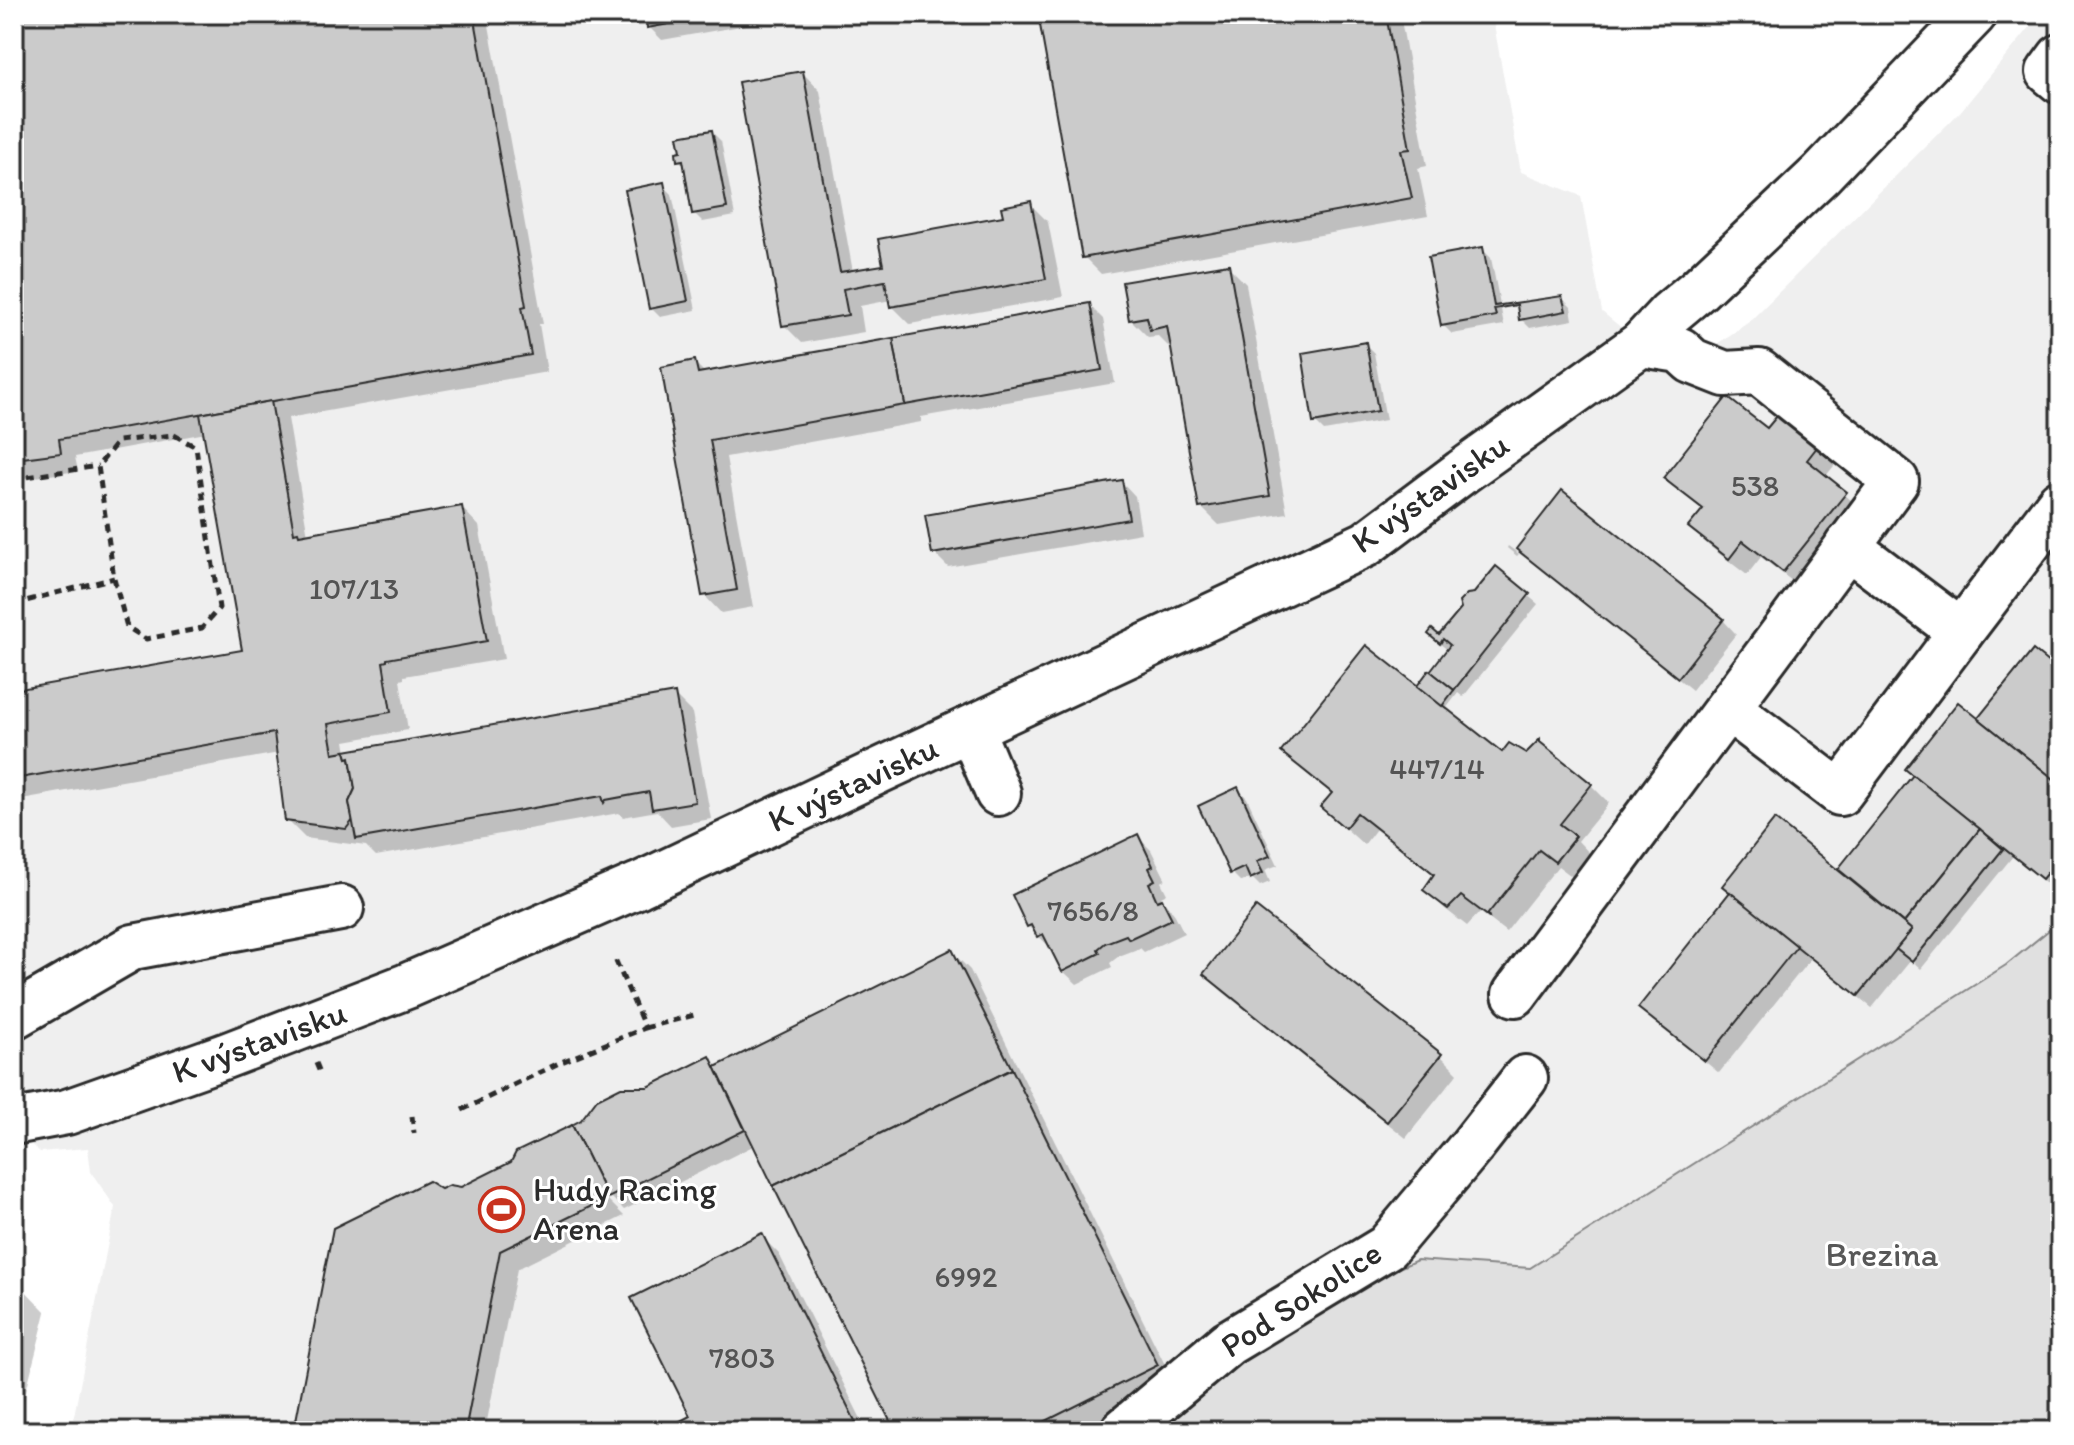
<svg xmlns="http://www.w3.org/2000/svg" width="2074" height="1445" font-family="Itim,sans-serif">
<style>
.built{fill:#efefef}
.green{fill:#e0e0e0;stroke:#868686;stroke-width:2}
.shadow{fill:#0003}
.building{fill:#cbcbcb;stroke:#2b2b2b;stroke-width:2}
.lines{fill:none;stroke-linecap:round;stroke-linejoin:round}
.minor-casing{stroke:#2b2b2b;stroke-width:50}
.path{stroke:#2b2b2b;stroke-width:5;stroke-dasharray:8 6;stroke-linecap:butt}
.minor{stroke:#fff;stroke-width:44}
.labels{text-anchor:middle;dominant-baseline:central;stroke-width:6;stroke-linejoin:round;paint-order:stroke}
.number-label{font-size:30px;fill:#535353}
.street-label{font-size:34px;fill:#2b2b2b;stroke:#fff}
.poi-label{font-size:34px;fill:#2b2b2b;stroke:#fff;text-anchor:start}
.park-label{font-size:34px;fill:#585858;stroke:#fff}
</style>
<rect width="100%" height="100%" fill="#fff"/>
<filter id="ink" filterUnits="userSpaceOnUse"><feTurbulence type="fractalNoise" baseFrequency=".0125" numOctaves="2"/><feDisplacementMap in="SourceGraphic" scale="16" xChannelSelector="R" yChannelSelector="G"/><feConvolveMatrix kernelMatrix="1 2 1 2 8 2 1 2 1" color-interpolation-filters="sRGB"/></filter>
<g filter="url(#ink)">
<!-- built -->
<polygon class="built" points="14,14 1492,14 1521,172 1581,196 1602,312 1676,372 1749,322 1960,112 2041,14 2060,14 2060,921 2006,965 1530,1268 1417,1260 1228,1343 1137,1431 71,1431 115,1207 91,1172 88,1148 40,1152 23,1138 14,1136"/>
<!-- green -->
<polygon class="green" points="2060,921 2060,1431 1137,1431 1228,1343 1417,1260 1530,1268 2006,965"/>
<!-- shadow -->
<g class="shadow">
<polygon points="14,14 487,14 543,324 539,324 547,372 288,418 308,536 462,508 479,526 504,659 404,676 404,679 400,680 408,730 345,741 347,753 674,695 692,713 711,819 671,826 657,811 623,817 619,813 376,856 366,846 305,838 287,820 279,753 16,800 14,798 14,692 245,652 206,433 75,457 78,471 14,480"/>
<polygon points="647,14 808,14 662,40 649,27"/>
<polygon points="1040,14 1400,14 1427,166 1418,168 1428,216 1101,274 1084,257"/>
<polygon points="803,73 820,91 853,272 885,266 1005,218 1030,204 1048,222 1063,297 910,324 892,306 891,300 860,306 864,332 802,343 784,325"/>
<polygon points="712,132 721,141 735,216 703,222 694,213 686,167 679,160"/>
<polygon points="663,185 672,194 696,310 660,317 651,308"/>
<polygon points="1482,249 1491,258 1504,325 1452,334 1443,325"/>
<polygon points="1228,266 1246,284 1287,513 1219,525 1201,507 1172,346 1169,347 1158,336 1148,337 1130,319"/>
<polygon points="1562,298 1571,307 1573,320 1530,328 1521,319"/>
<polygon points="1089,305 1103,319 1115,383 921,417 921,422 726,457 753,607 721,613 704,595 694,362 706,374"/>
<polygon points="1365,344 1374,353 1386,420 1324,431 1315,422"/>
<polygon points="1767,431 1820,443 1838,461 1825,477 1863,511 1801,588 1761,557 1747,575 1708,545 1691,527 1704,511 1666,478"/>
<polygon points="1122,482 1135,496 1141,533 948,567 934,553"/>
<polygon points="1562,493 1723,620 1736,634 1692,690 1519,549"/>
<polygon points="1508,546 1519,554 1517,556 1507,548"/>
<polygon points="1496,569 1538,604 1463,697 1458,693 1445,710 1502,755 1526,755 1538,744 1591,785 1609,803 1578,841 1592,856 1574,878 1558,866 1506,932 1480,912 1467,926 1444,908 1426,890 1435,876 1376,829 1364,845 1322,807 1333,795 1284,752 1424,694 1449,651 1439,643 1440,637"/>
<polygon points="2033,653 2060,675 2060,887 2056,891 2013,856 1921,969 1911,960 1872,1008 1811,958 1719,1073 1640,1008 1838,872 1915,776 1978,721"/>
<polygon points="1238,789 1247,798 1278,865 1265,870 1270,882 1260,886 1251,877 1241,882 1232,873"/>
<polygon points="1138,837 1151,850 1166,880 1161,882 1167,894 1161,897 1175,915 1184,933 1144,952 1140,948 1119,956 1110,963 1112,967 1077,984 1063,971 1054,951 1028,926"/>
<polygon points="952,952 970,970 1174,1383 1079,1431 897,1431 755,1145 624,1210 603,1189 600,1192 624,1216 517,1269 485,1431 296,1431 440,1192 461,1189 709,1059 718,1067"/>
<polygon points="1205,974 1440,1055 1458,1073 1406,1138 1223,992"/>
<polygon points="761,1236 779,1254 867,1431 664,1431 693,1417"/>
<polygon points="14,1279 46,1312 17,1427 14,1426"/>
</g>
<!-- building -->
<g class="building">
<polygon points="14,14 474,14 526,306 522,307 531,355 59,439 61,453 14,459"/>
<polygon points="645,14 723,14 647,28"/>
<polygon points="1038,14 1386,14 1410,149 1401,150 1412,198 1082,258"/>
<polygon points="803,71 840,272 883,265 878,239 1003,216 1001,207 1031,201 1046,279 890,307 885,281 843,289 848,315 782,326 738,82"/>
<polygon points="712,130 727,208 692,214 683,160 677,161 676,152 681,151 678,136"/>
<polygon points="664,182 688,301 649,309 625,190"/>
<polygon points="1483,247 1494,306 1562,296 1566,311 1519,320 1517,305 1494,309 1496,316 1441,326 1428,257"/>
<polygon points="1229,264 1270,496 1199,508 1167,326 1150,330 1147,317 1129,320 1122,282"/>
<polygon points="1090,303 1102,370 905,405 893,338"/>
<polygon points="893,338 905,405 710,440 737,590 702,596 661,367 695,360 698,373"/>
<polygon points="1366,342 1378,411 1313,423 1302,353"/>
<polygon points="1727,397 1767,428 1782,410 1821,442 1807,460 1847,492 1783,572 1743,541 1729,559 1688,527 1703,509 1663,478"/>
<polygon points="271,401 294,533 298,532 299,535 462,506 487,641 387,659 387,661 383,662 391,712 328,724 333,753 345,751 347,758 350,757 355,789 349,802 353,820 346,829 285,821 274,733 14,779 14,690 242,650 200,414"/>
<polygon points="1122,480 1129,519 932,554 925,515"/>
<polygon points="1562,490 1724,619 1678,678 1516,549"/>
<polygon points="1496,566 1530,594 1454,690 1430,671 1450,645 1443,639 1440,644 1428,634 1432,629 1439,635 1461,609 1459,602 1467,594 1474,593"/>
<polygon points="1366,645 1502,752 1509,743 1526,753 1540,739 1540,742 1592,784 1560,824 1576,836 1555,862 1539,850 1488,914 1489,917 1461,896 1448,909 1423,890 1434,874 1357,813 1345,828 1320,807 1332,793 1281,752"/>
<polygon points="2033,650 2060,672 2060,784 1978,718"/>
<polygon points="1429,670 1454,690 1442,706 1417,686"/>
<polygon points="675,693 695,802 652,809 649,792 606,800 604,803 602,796 356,839 349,802 355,789 350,757 347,758 345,751"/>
<polygon points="1958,702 2060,784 2060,857 2042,879 1905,769"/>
<polygon points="1913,775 1980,829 1904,923 1838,869"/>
<polygon points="1238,787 1270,856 1257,861 1263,873 1250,879 1245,867 1230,874 1198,806"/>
<polygon points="1775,819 1912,930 1858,996 1722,886"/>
<polygon points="1980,829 2003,849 1912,962 1896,949 1912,930 1904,923"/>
<polygon points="1138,834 1153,866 1149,868 1155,880 1149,883 1157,901 1162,899 1172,919 1129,939 1126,935 1105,943 1098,949 1100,953 1062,972 1043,934 1037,937 1031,925 1027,927 1012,895"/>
<polygon points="1730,892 1797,946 1705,1061 1638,1008"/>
<polygon points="1256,907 1442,1054 1387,1122 1203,974"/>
<polygon points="952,949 1012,1069 773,1186 715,1067"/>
<polygon points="710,1056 745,1130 608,1198 572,1125 581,1120 597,1099 621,1087 648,1087"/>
<polygon points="1012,1069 1158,1365 1026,1431 895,1431 773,1186"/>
<polygon points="572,1125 608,1198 500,1251 465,1431 294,1431 333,1228 428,1181 441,1189 450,1185 461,1187 511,1162 516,1152"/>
<polygon points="762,1233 860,1431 661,1431 690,1416 631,1298"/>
</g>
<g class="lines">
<defs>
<g id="minor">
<polyline points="2060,57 2049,72 2060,81"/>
<polyline points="1961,632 2060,502"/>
<polyline points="1728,708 1840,793 1961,632 1847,546"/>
<polyline points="971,729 998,793"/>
<polyline points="1515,994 1896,481 1759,372 1725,374 1692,361 1680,350 1641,344"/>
<polyline points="14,1016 133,947 341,908"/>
<polyline points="14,1122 67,1112 225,1056 407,986 639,885 881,770 1366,544 1462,472 1641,344 1669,314 1699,289 1821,174 1974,14"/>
<polyline points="1123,1431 1228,1343 1387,1247 1471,1147 1525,1078"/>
</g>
</defs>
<!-- minor casing -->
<use href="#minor" class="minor-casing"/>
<!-- path -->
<g class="path">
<polygon points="174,435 196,447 219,608 202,628 146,639 127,627 114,578 98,466 118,441"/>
<polyline points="14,479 98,466"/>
<polyline points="14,604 114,578"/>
<polyline points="645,1028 698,1014"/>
<polyline points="316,1063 321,1075"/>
<polyline points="462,1110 559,1063 645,1028 615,959"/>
<polyline points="412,1116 414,1133"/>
</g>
<!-- minor -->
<use href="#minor" class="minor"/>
</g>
</g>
<!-- icons -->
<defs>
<symbol id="stadium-ring" viewBox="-11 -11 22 22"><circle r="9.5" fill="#fff" stroke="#c8321e" stroke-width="1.5"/><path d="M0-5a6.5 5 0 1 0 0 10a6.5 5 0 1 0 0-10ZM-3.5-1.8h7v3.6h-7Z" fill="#c8321e"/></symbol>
</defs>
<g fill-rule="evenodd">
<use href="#stadium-ring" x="476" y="1184" width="51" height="51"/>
</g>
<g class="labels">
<!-- number labels -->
<g class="number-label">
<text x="1755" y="485">538</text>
<text x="354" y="588">107/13</text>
<text x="1437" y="768">447/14</text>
<text x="1093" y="910">7656/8</text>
<text x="966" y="1276">6992</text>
<text x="742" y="1357">7803</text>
</g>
<!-- street labels -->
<g class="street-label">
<text transform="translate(1430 493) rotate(-35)">K výstavisku</text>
<text transform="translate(853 784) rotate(-25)">K výstavisku</text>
<text transform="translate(259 1042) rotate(-20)">K výstavisku</text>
<text transform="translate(1301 1299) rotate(-33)">Pod Sokolice</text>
</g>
<!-- poi labels -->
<g class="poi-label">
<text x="533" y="1189">Hudy Racing<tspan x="533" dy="39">Arena</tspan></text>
</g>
<!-- park labels -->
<g class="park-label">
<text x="1882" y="1254">Brezina</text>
</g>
</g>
<!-- margin -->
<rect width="2074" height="1445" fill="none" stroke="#fff" stroke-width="48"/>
<rect x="24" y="24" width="2026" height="1397" fill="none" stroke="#2b2b2b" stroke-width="3" filter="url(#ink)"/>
</svg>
